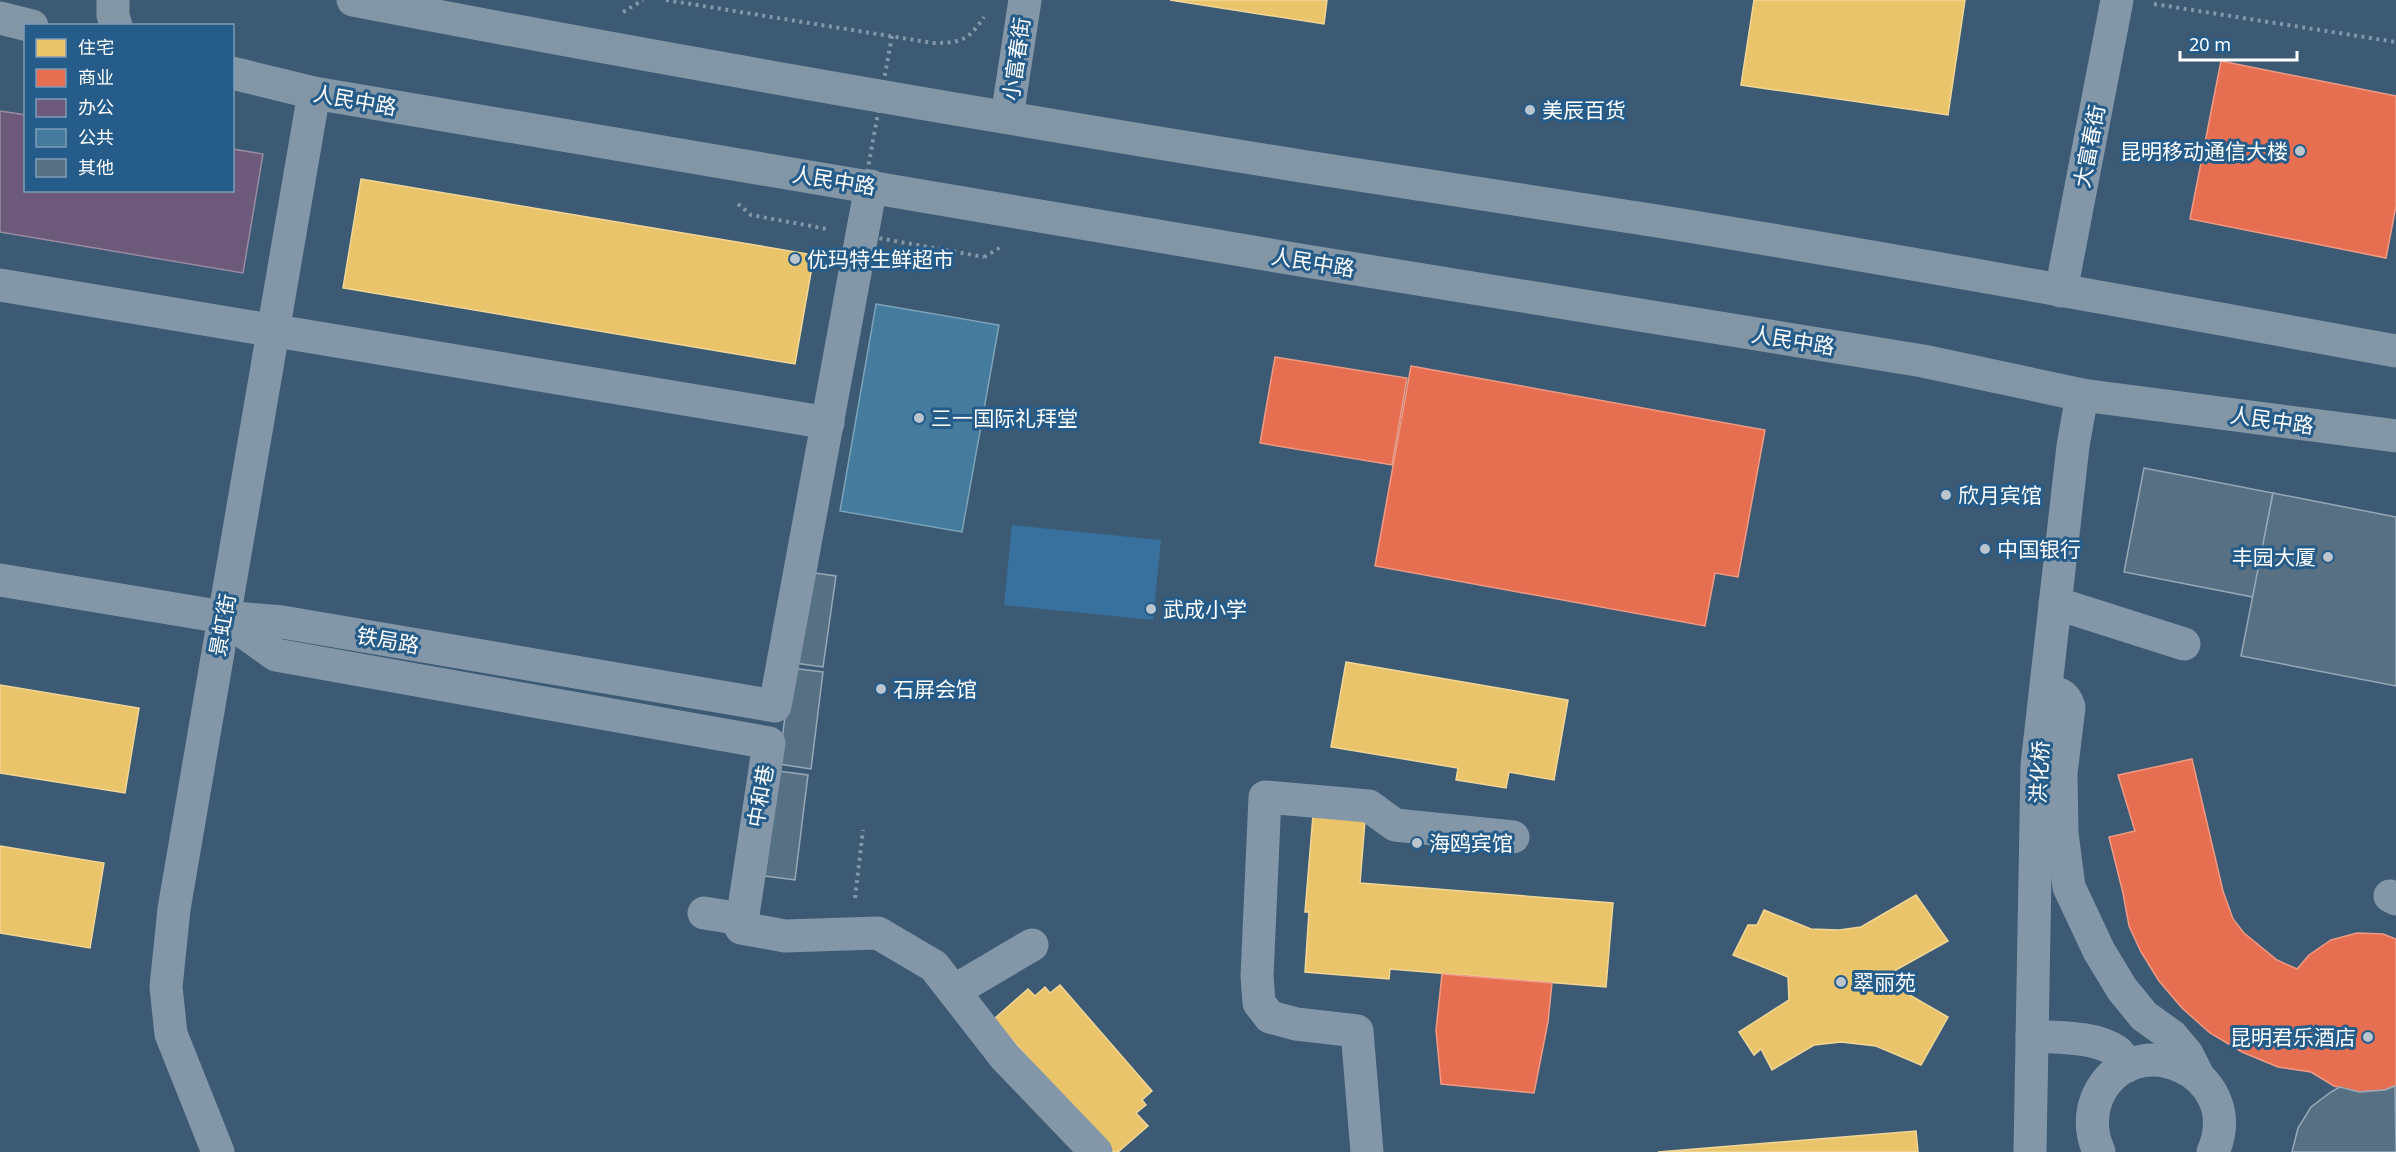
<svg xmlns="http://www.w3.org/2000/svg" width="2396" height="1152" font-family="'Noto Sans','Noto Sans SC',sans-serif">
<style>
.green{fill:#38719e}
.homes{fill:#e9c46a;stroke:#f0d697;stroke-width:1.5}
.shops{fill:#e76f51;stroke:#ee9a85;stroke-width:1.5}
.offices{fill:#6d597a;stroke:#998ba2;stroke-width:1.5}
.public{fill:#457b9d;stroke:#7da3ba;stroke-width:1.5}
.building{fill:#587084;stroke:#97a8b6;stroke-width:1.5}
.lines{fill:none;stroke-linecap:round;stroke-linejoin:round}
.path{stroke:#8397a8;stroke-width:4;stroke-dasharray:3 4.5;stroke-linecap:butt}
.minor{stroke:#8397a8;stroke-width:33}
.major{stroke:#8296a6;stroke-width:33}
.path-bridge{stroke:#8397a8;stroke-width:4;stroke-dasharray:3 4.5;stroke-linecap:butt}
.poi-dot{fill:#bbc5ce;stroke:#255c8a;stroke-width:2}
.labels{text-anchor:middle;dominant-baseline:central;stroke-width:6;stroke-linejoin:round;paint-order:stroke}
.street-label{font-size:21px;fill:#fff;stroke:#255c8a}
.poi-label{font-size:21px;fill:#fff;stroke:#255c8a;text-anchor:start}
</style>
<rect width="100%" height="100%" fill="#3c5a73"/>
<!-- green -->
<polygon class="green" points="1012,525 1161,540 1153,620 1004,605"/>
<!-- homes -->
<g class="homes">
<polygon points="1170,0 1327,0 1324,24"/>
<polygon points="1754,0 1965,0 1948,115 1741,85"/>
<polygon points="361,179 814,255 795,364 343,288"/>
<polygon points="1346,662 1568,700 1554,780 1509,772 1506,788 1456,780 1458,768 1331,747"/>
<polygon points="0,685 139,708 125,793 0,773"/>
<polygon points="1314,803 1366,808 1360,883 1613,903 1606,987 1390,969 1389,979 1305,972 1309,912 1305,912"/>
<polygon points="0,846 104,863 90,948 0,933"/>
<polygon points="1916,895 1948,941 1894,971 1894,986 1948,1017 1921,1065 1876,1046 1841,1042 1814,1045 1772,1070 1761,1049 1754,1055 1739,1032 1789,1000 1788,977 1733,955 1748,925 1757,925 1764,910 1811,929 1839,930 1861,927"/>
<polygon points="1060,985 1152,1091 1142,1100 1146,1105 1136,1113 1148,1126 1118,1152 1110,1152 994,1019 1028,989 1035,996 1045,987 1050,993"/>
<polygon points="1916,1131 1918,1152 1658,1152"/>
</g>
<!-- shops -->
<g class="shops">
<polygon points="2221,61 2396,96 2396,206 2386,258 2190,219"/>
<polygon points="1275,357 1407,378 1392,465 1260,443"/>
<polygon points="1411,366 1765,430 1738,577 1715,573 1705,626 1375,566"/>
<polygon points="2192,759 2223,891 2233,919 2244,933 2277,960 2297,969 2309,955 2331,940 2357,933 2383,934 2396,939 2396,1085 2385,1090 2359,1092 2334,1086 2311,1072 2278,1067 2242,1052 2210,1033 2182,1008 2159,981 2141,952 2129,926 2123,893 2109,837 2135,831 2118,775"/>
<polygon points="1442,974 1552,983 1548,1022 1534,1093 1441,1084 1436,1030"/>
</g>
<!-- offices -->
<polygon class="offices" points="0,111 26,115 26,190 232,190 232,149 263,154 243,273 0,232"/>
<!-- public -->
<polygon class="public" points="876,304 999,325 962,532 840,511"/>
<!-- building -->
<g class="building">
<polygon points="2144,468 2273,493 2253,597 2124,572"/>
<polygon points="2273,493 2396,517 2396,686 2241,656"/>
<polygon points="808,572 836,576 823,667 795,663"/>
<polygon points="791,668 823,672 811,769 779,764"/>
<polygon points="778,771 808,775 795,880 765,876"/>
<polygon points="2395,1086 2396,1152 2292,1152 2298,1128 2311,1107 2331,1092 2340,1087 2359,1092 2385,1090"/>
</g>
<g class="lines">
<!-- path -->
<g class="path">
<path d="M666,0l267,43c27,0 35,-2 51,-26"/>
<polyline points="2154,4 2396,42"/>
<polyline points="623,12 643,0"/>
<polyline points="738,204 751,215 827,229"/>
<polyline points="984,257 1001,247"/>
<polyline points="855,898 863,830"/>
</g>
<!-- minor -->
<g class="minor">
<polyline points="1007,117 1025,0"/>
<polyline points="0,285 828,423"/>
<polyline points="2061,291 2117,0"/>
<polyline points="0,580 223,617 282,622 775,706 871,186"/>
<polyline points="2055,603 2184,644"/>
<polyline points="223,617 276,655 769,743 741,928 785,936 878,933 934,966 1005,1057 1096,1152"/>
<path d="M2046,692c13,1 19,2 23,15l-8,66 1,60 7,54 30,64 23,38 22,27 28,20 15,18 10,20"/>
<polyline points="2390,896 2396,899"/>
<polyline points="704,913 742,919"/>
<polyline points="954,991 1032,945"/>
<path d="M2032,1036c27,2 62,0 84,15 5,3 8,10 11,15"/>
<polyline points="218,1152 171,1034 166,987 174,909 314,93"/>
<polyline points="1367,1152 1357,1031 1296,1024 1270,1017 1259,1003 1257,976 1265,797 1369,806 1395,825 1513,837"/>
<polyline points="2030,1152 2037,765 2073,446 2082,395"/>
<path d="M2099,1152c-8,-18 -9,-36 -2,-54 33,-76 151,-27 116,54"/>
</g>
<!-- major -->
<g class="major">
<polyline points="113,0 113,15 116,26"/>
<path d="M353,0c317,61 635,116 954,167 117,19 234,35 350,54 247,40 493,85 739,130"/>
<polyline points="0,18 32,26"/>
<polyline points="232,73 314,93 1300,260 1923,361 2082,395 2396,436"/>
</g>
<!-- path-bridge -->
<polyline class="path-bridge" points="892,36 856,234 984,257"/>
</g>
<!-- markers -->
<g class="poi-dot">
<circle cx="1530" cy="110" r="6"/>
<circle cx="2300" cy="151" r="6"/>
<circle cx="795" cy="259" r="6"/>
<circle cx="919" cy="418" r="6"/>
<circle cx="1946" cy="495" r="6"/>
<circle cx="1985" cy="549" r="6"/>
<circle cx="2328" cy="557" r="6"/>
<circle cx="1151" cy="609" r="6"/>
<circle cx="881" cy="689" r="6"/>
<circle cx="1417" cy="843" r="6"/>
<circle cx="1841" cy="982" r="6"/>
<circle cx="2368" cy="1037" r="6"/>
</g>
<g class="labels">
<!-- street labels -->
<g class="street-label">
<text transform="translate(1016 59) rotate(-82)">小富春街</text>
<text transform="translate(355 100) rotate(10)">人民中路</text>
<text transform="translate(2089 146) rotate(-79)">大富春街</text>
<text transform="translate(834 180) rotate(9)">人民中路</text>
<text transform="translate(1313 262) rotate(9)">人民中路</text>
<text transform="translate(1793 340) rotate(9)">人民中路</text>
<text transform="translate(2272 420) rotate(8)">人民中路</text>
<text transform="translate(222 625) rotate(-80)">景虹街</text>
<text transform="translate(388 640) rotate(10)">铁局路</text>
<text transform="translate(2039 772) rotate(-87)">洪化桥</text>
<text transform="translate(760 796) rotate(-80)">中和巷</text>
</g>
<!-- poi labels -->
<g class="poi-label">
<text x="1542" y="110">美辰百货</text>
<text x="2288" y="151" text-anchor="end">昆明移动通信大楼</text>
<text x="807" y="259">优玛特生鲜超市</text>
<text x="931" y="418">三一国际礼拜堂</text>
<text x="1958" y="495">欣月宾馆</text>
<text x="1997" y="549">中国银行</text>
<text x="2316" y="557" text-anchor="end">丰园大厦</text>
<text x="1163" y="609">武成小学</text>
<text x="893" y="689">石屏会馆</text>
<text x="1429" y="843">海鸥宾馆</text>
<text x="1853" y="982">翠丽苑</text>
<text x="2356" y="1037" text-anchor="end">昆明君乐酒店</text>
</g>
</g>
<!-- legend -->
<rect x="24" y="24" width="210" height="168" fill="#255c8a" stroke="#7c9db9" stroke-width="1.5"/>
<rect x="36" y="39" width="30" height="18" fill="#e9c46a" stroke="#7c9db9" stroke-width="1.5"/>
<text x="78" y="54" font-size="18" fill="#ffffff">住宅</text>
<rect x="36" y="69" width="30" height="18" fill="#e76f51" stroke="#7c9db9" stroke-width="1.5"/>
<text x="78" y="84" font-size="18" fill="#ffffff">商业</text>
<rect x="36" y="99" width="30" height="18" fill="#6d597a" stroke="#7c9db9" stroke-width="1.5"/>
<text x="78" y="114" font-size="18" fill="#ffffff">办公</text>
<rect x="36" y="129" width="30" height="18" fill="#457b9d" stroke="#7c9db9" stroke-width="1.5"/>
<text x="78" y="144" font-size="18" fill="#ffffff">公共</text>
<rect x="36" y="159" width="30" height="18" fill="#587084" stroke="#7c9db9" stroke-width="1.5"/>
<text x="78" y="174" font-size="18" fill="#ffffff">其他</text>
<!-- scale -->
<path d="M2180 51v9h117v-9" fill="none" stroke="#ffffff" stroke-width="3"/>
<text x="2189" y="51" font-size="18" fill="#ffffff" stroke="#255c8a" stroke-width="4.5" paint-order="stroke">20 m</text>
</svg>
